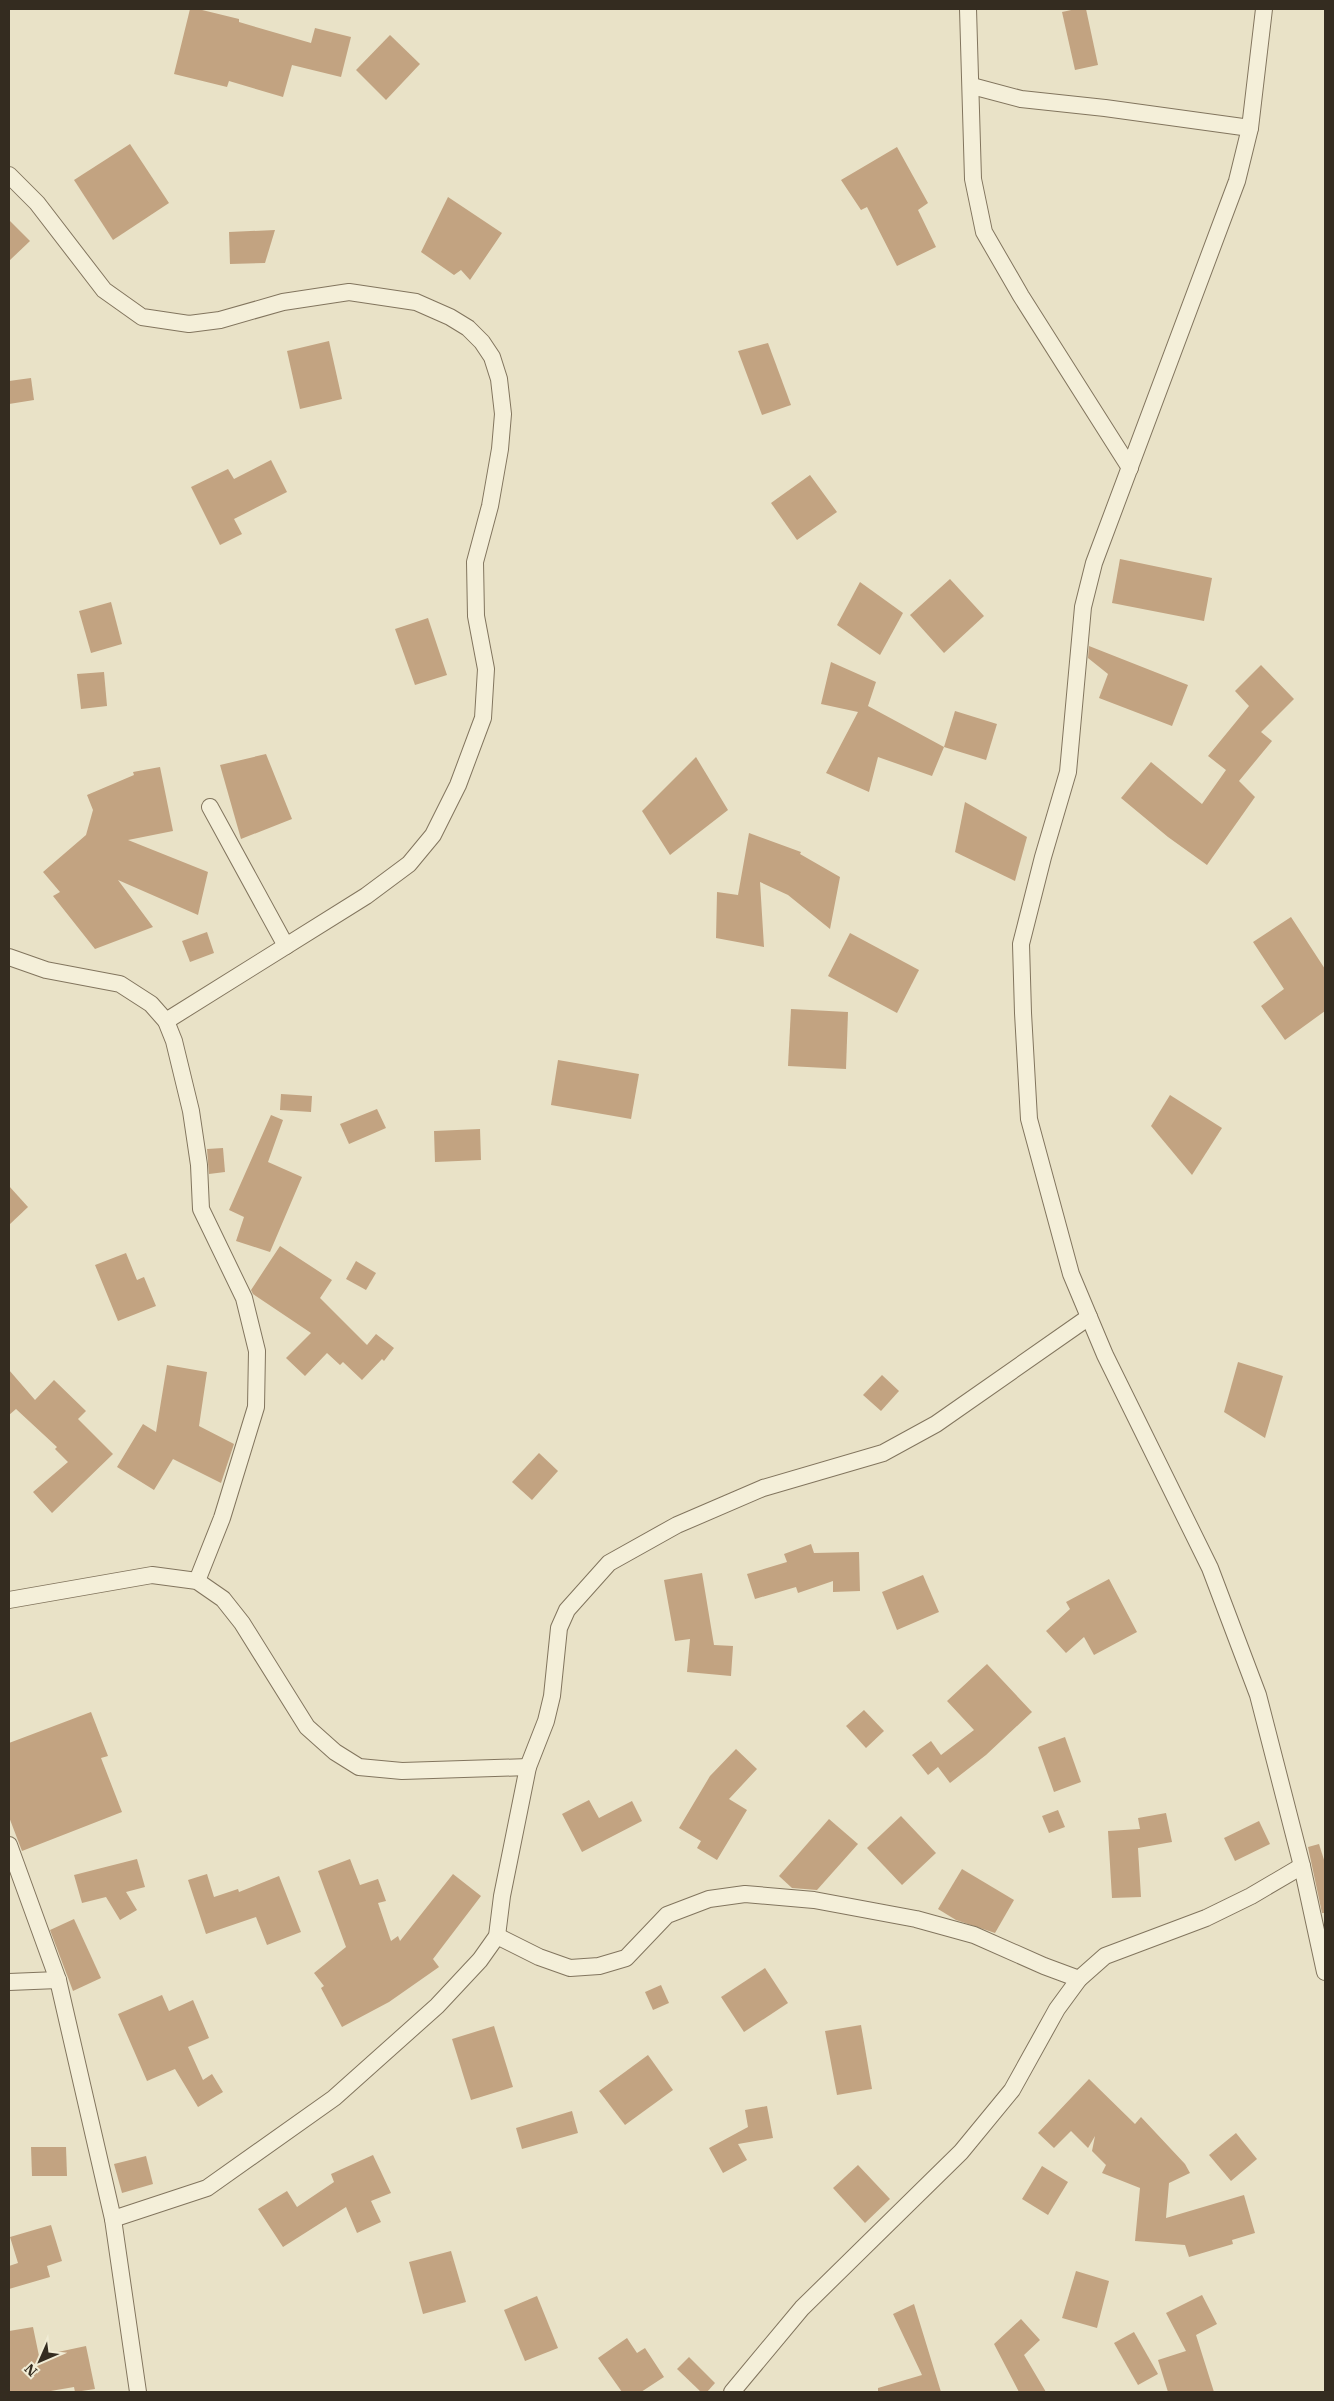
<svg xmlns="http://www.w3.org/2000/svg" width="1334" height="2401" font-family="'IBM Plex Serif',serif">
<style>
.building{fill:#c2a381}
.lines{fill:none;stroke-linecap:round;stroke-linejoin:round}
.street-casing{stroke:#82755e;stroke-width:18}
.street{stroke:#f4efd9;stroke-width:16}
</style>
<rect width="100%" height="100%" fill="#e9e2c7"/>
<!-- building -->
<g class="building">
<polygon points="190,9 198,9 239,19 239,22 311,43 315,28 351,37 341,77 292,65 283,97 229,81 227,87 174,74"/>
<polygon points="1076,9 1086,9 1098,65 1075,70 1062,12"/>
<polygon points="390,35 420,64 386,100 356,70"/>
<polygon points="130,144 169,203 113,240 74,180"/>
<polygon points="897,147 928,203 918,210 936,247 897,266 867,207 861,210 841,180"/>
<polygon points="448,197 502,233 470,280 461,270 454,275 421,252"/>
<polygon points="9,220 30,241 9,261"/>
<polygon points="275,230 265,263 230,264 229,232"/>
<polygon points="329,341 342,399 300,409 287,351"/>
<polygon points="768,343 791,405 762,415 738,351"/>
<polygon points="31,378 34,400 9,404 9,381"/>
<polygon points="271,460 287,492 234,519 242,534 220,545 191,487 228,469 234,479"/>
<polygon points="810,475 837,512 797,540 771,503"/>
<polygon points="1120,559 1212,578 1204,621 1112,603"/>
<polygon points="950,579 984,616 944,653 910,615"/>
<polygon points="860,582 903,613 880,655 837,625"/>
<polygon points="111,602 122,644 91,653 79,611"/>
<polygon points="428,618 447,675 415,685 395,629"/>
<polygon points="1089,646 1188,685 1172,726 1099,698 1108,674 1088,658"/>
<polygon points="831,662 876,682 868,706 944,747 932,776 878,757 869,792 826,773 858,712 821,704"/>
<polygon points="1261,665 1294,699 1261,732 1272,741 1239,781 1255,797 1207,865 1168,837 1121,798 1151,762 1202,804 1226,770 1208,756 1249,706 1235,691"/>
<polygon points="104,672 107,706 81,709 77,674"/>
<polygon points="955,711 997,724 986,760 944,747"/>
<polygon points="266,754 292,819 241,839 220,765"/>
<polygon points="696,757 728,810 670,855 642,811"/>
<polygon points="160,767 173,831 128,840 208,872 198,915 118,880 153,927 95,949 53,896 60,892 43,872 86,835 93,810 87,795 134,775 133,772"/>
<polygon points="965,802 1027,837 1015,881 955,852"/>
<polygon points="749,833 801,852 800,854 840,877 830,929 788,895 760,882 764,947 716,938 717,892 738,895"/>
<polygon points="1291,917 1325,969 1325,1011 1285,1040 1261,1006 1284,989 1253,942"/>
<polygon points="207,932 214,953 190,962 182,941"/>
<polygon points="850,933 919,970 897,1013 828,976"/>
<polygon points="791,1009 848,1012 846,1069 788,1066"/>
<polygon points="558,1060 639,1074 631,1119 551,1105"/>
<polygon points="281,1094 312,1096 311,1112 280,1110"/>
<polygon points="1170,1095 1222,1128 1192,1175 1151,1126"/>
<polygon points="377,1109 386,1128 349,1144 340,1124"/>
<polygon points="271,1115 283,1120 268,1162 302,1177 270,1252 236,1241 244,1217 229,1210"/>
<polygon points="480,1129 481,1160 435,1162 434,1131"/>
<polygon points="223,1148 225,1172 209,1174 207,1149"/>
<polygon points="9,1186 28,1207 9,1225"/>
<polygon points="280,1246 332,1280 320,1298 367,1345 376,1334 394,1348 384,1361 382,1359 362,1380 343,1362 340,1365 327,1353 305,1376 286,1358 311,1333 253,1294 251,1290"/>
<polygon points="126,1253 137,1280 144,1277 156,1306 118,1321 95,1265"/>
<polygon points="356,1261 376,1273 366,1290 346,1279"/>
<polygon points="1238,1362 1283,1376 1265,1438 1224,1412"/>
<polygon points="167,1365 207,1372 199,1426 234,1444 221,1483 173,1459 154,1490 117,1467 143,1424 156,1432"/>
<polygon points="9,1370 35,1400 54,1380 86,1411 78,1419 113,1454 52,1513 33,1492 68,1462 55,1449 57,1447 16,1409 9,1415"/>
<polygon points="882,1375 899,1391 881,1411 863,1395"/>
<polygon points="539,1453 558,1471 532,1500 512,1482"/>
<polygon points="811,1544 814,1553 859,1552 860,1591 833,1592 833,1581 798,1593 796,1587 755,1599 747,1574 787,1562 784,1554"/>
<polygon points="702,1573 714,1645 733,1646 731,1676 687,1672 690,1639 675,1641 664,1580"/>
<polygon points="923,1575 939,1612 897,1630 882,1592"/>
<polygon points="1109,1579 1137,1632 1094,1655 1084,1637 1066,1653 1046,1631 1070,1609 1066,1602"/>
<polygon points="987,1664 1032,1712 986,1755 950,1783 938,1767 928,1775 912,1755 931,1741 941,1755 974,1730 947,1701"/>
<polygon points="864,1710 884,1731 866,1748 846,1726"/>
<polygon points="91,1712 108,1756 101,1758 122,1812 22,1851 9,1817 9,1743"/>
<polygon points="1065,1737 1081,1782 1054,1792 1038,1747"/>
<polygon points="736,1749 757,1769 729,1799 747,1810 717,1860 697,1848 701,1841 679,1828 710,1776"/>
<polygon points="589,1800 599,1818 632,1801 642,1821 582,1852 562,1814"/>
<polygon points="1058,1810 1065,1827 1049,1833 1042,1816"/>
<polygon points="1166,1813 1172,1842 1138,1848 1141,1897 1112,1898 1108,1831 1140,1829 1138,1818"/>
<polygon points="901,1816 936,1853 902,1885 867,1848"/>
<polygon points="829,1819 858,1844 817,1890 792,1888 779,1876"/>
<polygon points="1259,1821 1270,1844 1235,1861 1224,1838"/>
<polygon points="1319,1844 1325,1863 1325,1913 1322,1913 1308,1847"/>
<polygon points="137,1859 145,1887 126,1892 137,1910 120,1920 106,1897 82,1903 74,1875"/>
<polygon points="350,1859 360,1885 378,1879 386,1901 378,1903 391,1941 398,1936 400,1941 453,1874 481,1896 433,1959 439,1967 389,2002 342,2027 321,1988 324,1986 314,1973 346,1947 318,1871"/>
<polygon points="962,1869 1014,1900 995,1933 956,1920 938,1909"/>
<polygon points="207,1874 214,1897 238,1889 239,1892 279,1876 301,1932 267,1945 256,1917 206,1934 188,1880"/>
<polygon points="74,1919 101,1978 73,1991 50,1930"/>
<polygon points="765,1968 788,2003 744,2032 721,1997"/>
<polygon points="661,1985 669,2003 653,2010 645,1992"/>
<polygon points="162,1995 169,2011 193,2000 209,2038 188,2047 203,2080 212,2074 223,2092 198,2107 175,2069 147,2081 118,2014"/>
<polygon points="861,2025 872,2089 837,2095 825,2031"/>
<polygon points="494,2026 513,2087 471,2100 452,2039"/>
<polygon points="648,2055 673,2090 625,2125 599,2091"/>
<polygon points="1089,2079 1135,2124 1141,2117 1185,2164 1190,2173 1169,2183 1166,2218 1244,2195 1255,2233 1232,2240 1233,2244 1189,2257 1185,2245 1135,2241 1140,2188 1102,2173 1106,2165 1092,2151 1095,2136 1088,2148 1071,2131 1054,2148 1038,2133"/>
<polygon points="767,2106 773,2138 738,2144 747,2160 723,2173 709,2148 748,2127 745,2110"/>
<polygon points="572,2111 578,2133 522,2149 516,2128"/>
<polygon points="1236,2133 1257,2159 1231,2181 1209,2155"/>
<polygon points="31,2147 66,2147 67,2176 32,2176"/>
<polygon points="373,2155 391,2193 371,2201 381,2222 357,2233 346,2207 283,2247 258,2209 287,2191 297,2207 334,2182 331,2174"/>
<polygon points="146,2156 153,2184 122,2193 114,2164"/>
<polygon points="858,2165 890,2199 865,2223 833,2188"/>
<polygon points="1042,2166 1068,2182 1048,2215 1022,2199"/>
<polygon points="51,2225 62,2261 47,2266 50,2277 9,2289 9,2266 18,2263 10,2237"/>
<polygon points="451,2251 466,2302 423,2314 409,2262"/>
<polygon points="1076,2271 1109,2281 1097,2328 1062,2318"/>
<polygon points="1202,2295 1217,2324 1196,2335 1214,2392 1168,2392 1158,2360 1186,2351 1166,2313"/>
<polygon points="537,2296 558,2348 525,2361 504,2310"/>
<polygon points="914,2304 941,2392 878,2392 878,2388 922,2375 893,2314"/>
<polygon points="1021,2319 1040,2340 1024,2355 1046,2392 1019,2392 994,2344"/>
<polygon points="33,2327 39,2356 86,2346 95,2389 75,2392 74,2387 45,2392 9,2392 9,2331"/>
<polygon points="1134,2332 1158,2374 1138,2385 1114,2343"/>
<polygon points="627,2338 637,2353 645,2348 664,2377 641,2392 622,2392 598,2358"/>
<polygon points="689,2357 715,2383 707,2392 701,2392 677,2369"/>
</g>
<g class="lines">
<defs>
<g id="street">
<polyline points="968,9 973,179 984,232 1021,296 1130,468"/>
<polyline points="1264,9 1250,128 1237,181 1094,563 1083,607 1068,772 1043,857 1021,944 1023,1013 1029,1119 1071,1274 1105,1355 1210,1568 1258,1695 1302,1866 1325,1972"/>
<polyline points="972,86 1021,99 1105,108 1250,128"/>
<polyline points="9,175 37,203 104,290 142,317 189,324 220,320 283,302 349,292 416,302 450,317 468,328 482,342 492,357 499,379 503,414 500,449 490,506 475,562 476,616 486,669 483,718 458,785 433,835 409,864 366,896 166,1021"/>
<polyline points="210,807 286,946"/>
<polyline points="9,957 46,970 120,984 151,1004 166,1021 174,1041 191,1111 199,1165 201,1209 244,1298 257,1351 256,1407 222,1518 197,1581"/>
<polyline points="9,1600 152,1575 197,1581 223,1599 242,1623 307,1727 335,1752 359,1767 402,1771 528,1767"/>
<polyline points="9,1845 58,1980 113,2219 138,2392"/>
<polyline points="497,1936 539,1957 570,1968 599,1966 626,1958 667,1915 709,1899 745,1894 814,1900 916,1919 974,1935 1044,1966 1079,1979"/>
<polyline points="9,1982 58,1980"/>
<polyline points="113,2219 207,2188 334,2098 437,2006 480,1960 497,1936 502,1896 528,1767 546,1721 552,1696 559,1628 567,1610 609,1563 677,1525 763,1488 883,1453 936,1424 1089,1317"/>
<polyline points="732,2392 802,2308 961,2152 1012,2090 1057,2009 1079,1979 1105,1956 1206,1918 1251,1896 1302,1866"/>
</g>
</defs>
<!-- street casing -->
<use href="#street" class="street-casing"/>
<!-- street -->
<use href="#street" class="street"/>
</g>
<!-- border -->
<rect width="1334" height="2401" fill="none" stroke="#342c20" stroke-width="20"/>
<!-- north arrow -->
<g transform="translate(40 2361) rotate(225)" stroke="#f1ecd5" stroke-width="4" paint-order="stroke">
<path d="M0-4L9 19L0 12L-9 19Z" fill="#342c20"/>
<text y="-8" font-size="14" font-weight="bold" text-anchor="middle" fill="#342c20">N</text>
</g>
</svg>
